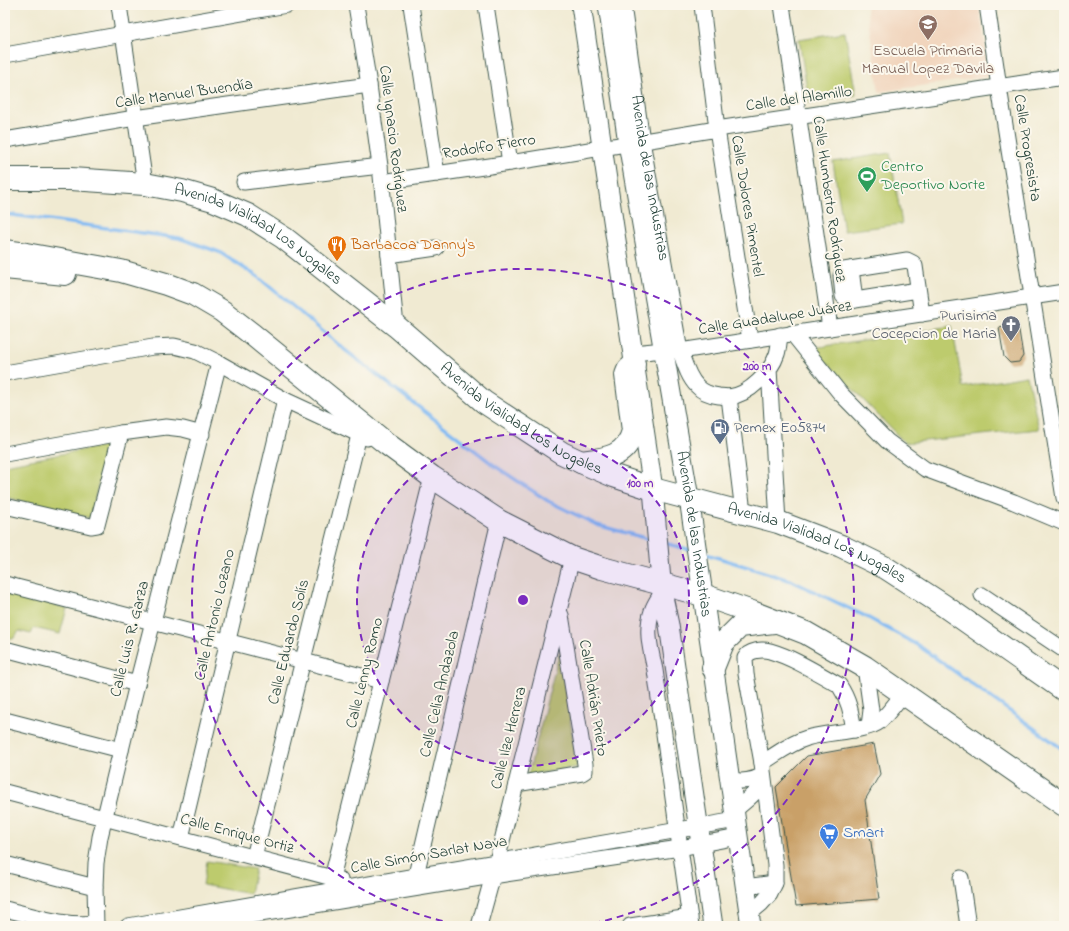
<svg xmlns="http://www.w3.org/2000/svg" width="1069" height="931" font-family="'Indie Flower',sans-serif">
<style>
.built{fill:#f1d5bd}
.green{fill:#bdcb6d;stroke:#6e8450}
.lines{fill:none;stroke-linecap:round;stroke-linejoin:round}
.stream{stroke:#83bbf3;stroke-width:3.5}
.building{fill:#c9a067}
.minor-casing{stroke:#3e574c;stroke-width:17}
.major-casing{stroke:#3e574c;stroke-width:21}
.highway-casing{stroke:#3e574c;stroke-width:24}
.minor{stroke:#fff;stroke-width:15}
.major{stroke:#fff;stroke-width:19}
.highway{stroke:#fff;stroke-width:22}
.ring{fill:none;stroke:#7b2cbf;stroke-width:2;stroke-dasharray:7 5}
.labels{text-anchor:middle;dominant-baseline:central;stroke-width:4;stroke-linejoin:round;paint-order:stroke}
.education-label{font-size:16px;fill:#785e54;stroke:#fbf7ec}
.street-label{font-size:16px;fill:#1f3d34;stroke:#fbf7ec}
.leisure-label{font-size:16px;fill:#27864d;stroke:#fbf7ec;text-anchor:start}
.food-label{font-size:16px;fill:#c56008;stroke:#fbf7ec;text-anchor:start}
.worship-label{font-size:16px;fill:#5b616d;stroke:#fbf7ec;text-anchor:end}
.service-label{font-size:16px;fill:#4e5e75;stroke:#fbf7ec;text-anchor:start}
.shop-label{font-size:16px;fill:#366cbe;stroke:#fbf7ec;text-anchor:start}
.centre{fill:#7b2cbf;stroke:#fbf7ec;stroke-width:2}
.ring-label{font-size:12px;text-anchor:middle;font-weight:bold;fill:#7b2cbf;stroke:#fbf7ec;stroke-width:4;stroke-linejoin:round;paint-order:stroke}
</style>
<rect width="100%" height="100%" fill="#fbf7ec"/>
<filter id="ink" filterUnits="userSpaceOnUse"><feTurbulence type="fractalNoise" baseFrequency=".025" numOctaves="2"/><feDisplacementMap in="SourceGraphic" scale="8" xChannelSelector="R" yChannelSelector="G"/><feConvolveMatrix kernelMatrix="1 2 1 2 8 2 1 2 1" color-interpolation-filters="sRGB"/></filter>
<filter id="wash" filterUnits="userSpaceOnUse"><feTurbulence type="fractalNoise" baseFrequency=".012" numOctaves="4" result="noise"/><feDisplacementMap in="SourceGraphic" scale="16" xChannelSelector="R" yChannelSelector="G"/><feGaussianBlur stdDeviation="0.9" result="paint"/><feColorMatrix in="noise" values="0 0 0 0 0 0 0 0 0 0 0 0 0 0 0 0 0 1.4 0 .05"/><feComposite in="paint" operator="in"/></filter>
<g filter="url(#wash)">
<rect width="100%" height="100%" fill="#f0ead2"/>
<!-- built -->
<polygon class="built" points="866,5 979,5 990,76 879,92"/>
<!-- green -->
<g class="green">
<polygon points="845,32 856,95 809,103 799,39"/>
<polygon points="890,153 902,224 844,231 833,162"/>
<polygon points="952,326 963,387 1027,376 1039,429 905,443 813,348"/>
<polygon points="108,445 90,518 5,497 5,465"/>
<polygon points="5,592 67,608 60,634 34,628 31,634 19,631 13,639 5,636"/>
<polygon points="560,650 577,767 528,775"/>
<polygon points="207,861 255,869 250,894 203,885"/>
</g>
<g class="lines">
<!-- stream -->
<g class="stream">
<polyline points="5,214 179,238 219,252 258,277 345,350 495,466 548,501 597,525 652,540"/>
<polyline points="664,543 691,550"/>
<polyline points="703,553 792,581 865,616 919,646 1064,750"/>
</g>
</g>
<g id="blocks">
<!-- building -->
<g class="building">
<polygon points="1018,324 1023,356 1019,362 1010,363 1004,357 999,328"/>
<polygon points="874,744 880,774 865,800 879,899 796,906 776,787 807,756"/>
</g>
</g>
</g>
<g filter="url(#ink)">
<use href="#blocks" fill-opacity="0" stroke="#3e574c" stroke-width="1"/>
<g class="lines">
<defs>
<g id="minor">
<polyline points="119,5 145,184"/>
<polyline points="356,5 369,85 380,166 396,326"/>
<polyline points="411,5 437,174"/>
<polyline points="486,5 510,163"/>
<path id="s1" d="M623,5l19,136 38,210c4,11 8,26 17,35 6,7 14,9 22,10 3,0 7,1 10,1 20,-2 42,-25 48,-43 2,-6 2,-13 3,-19"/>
<polyline points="702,5 717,129 750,340"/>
<polyline points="782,5 830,328"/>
<polyline points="987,5 999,87 1064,498"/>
<polyline points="5,55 287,5"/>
<polyline points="5,140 135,118 369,85"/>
<polyline points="244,182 380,166"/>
<polyline points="382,182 510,163 717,129 1064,77"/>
<polyline points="389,255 436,248"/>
<polyline points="851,269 855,300"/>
<polyline points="918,290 849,301 843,296 841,276 844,270 907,260 913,263 915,266 922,314"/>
<polyline points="792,333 840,393 887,441 925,469 1014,502 1064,523"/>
<polyline points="633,353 664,350 680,351 1064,292"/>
<polyline points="769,369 778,522"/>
<polyline points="5,373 153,347 174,346 195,351 219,363 285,400 367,438"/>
<polyline points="729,397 743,512"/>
<polyline points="5,454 121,433 166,427 183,429 202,434"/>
<polyline points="5,506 91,526 97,525 121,433"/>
<polyline points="5,584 381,681"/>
<path d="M662,592c-3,6 -8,12 -10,19 -7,20 -1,40 3,59l36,256"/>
<polyline points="982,595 1064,650"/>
<polyline points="5,649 137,684"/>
<polyline points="865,667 871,710 869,726"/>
<polyline points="5,720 121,750"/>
<path d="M762,763l-16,-89 -1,-16c4,-8 17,-9 25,-7 24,7 47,22 69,34 10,15 12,27 15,45"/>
<path d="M730,780c13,2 22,1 33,-5"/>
<polyline points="516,784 582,773 585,771 585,764 561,615"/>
<polyline points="5,792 340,880"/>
<polyline points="735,810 748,799 764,784"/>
<polyline points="181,838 285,400"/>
<polyline points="254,857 359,435"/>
<polyline points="5,864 95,887"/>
<polyline points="416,875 499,521"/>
<polyline points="332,878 432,477"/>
<polyline points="961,878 968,926"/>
<polyline points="745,887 775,883"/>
<path d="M5,909c30,7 60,18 91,14"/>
<path d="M749,914l12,-10 9,-10 5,-11v-18l-13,-102c15,-9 28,-20 45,-25 18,-6 59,-6 72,-16 9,-8 17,-19 24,-28"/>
<polyline points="194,925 492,876 680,848 738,837"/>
<polyline points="96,926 95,887 96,863 100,837 137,684 219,363"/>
<polyline points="128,926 736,820"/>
<polyline points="479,926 497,861 572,558"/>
<polyline points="630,926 690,917"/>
</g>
<g id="major">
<polyline points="581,5 653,489 662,592 669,625 713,926"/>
<path id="s2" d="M608,5l20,138 61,355 62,428"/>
</g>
<g id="highway">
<path id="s3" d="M5,179h66l74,5 37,7 31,9 35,15 36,23 112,88 88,76 78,51 19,9 33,14 39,13 125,33 63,24 45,22 57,37 121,85"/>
<polyline points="5,251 26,254 121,271 166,284 193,294 222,311 253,335 387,444 432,477 499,521 572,558 602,568 703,595 752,612 806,633 865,667 1064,805"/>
<polyline points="5,268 65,274"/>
<path d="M581,462c23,-3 45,-4 52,-31l-7,-56 2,-5 6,-6"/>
<polyline points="713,668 723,643 740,626 774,622"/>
</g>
</defs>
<!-- minor casing -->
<use href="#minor" class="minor-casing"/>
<!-- major casing -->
<use href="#major" class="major-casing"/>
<!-- highway casing -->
<use href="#highway" class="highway-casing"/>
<!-- minor -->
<use href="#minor" class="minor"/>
<!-- major -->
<use href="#major" class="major"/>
<!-- highway -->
<use href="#highway" class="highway"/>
</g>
</g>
<!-- distance rings -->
<circle cx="523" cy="600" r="166" fill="#7b2cbf" fill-opacity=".12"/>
<g class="ring">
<circle cx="523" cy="600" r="166"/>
<path d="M466 926A331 331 0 1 1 580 926"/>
</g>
<!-- icons -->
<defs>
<symbol id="school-pin" viewBox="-11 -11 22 30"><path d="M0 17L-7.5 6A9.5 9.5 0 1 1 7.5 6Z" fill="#8d6e63" stroke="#fbf7ec"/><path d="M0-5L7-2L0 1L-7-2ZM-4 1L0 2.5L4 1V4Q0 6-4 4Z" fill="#fff"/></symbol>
<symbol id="stadium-pin" viewBox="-11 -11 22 30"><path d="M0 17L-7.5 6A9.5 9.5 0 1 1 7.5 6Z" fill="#2e9e5b" stroke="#fbf7ec"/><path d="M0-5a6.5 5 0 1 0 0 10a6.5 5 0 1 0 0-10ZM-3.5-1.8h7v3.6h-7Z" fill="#fff"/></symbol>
<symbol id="restaurant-pin" viewBox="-11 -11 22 30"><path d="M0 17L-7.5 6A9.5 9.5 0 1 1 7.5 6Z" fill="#e8710a" stroke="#fbf7ec"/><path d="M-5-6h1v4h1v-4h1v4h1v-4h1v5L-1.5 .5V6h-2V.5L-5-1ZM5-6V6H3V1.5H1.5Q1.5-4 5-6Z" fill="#fff"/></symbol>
<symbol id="church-pin" viewBox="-11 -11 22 30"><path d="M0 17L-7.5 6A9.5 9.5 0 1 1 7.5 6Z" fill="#6b7280" stroke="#fbf7ec"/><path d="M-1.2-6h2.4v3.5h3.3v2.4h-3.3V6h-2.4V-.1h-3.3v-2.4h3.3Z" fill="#fff"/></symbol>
<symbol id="fuel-pin" viewBox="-11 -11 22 30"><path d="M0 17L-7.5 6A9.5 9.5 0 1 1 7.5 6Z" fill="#5c6f8a" stroke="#fbf7ec"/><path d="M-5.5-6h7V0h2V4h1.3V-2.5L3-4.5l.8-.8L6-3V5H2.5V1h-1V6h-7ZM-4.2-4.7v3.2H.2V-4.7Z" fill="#fff"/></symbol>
<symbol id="supermarket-pin" viewBox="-11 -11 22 30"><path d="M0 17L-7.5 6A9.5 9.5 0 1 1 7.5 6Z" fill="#3f7fe0" stroke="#fbf7ec"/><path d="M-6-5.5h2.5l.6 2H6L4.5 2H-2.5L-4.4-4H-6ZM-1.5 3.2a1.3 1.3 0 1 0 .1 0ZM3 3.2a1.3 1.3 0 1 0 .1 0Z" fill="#fff"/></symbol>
</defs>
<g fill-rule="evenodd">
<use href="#school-pin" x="917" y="13" width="22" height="30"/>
<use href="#stadium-pin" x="856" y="165" width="22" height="30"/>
<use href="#restaurant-pin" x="326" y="234" width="22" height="30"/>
<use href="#church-pin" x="1000" y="314" width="22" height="30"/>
<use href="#fuel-pin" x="709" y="417" width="22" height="30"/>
<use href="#supermarket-pin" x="818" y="822" width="22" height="30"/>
</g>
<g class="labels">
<!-- education labels -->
<g class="education-label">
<text x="928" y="51">Escuela Primaria<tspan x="928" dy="18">Manual Lopez Davila</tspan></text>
</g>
<!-- street labels -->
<g class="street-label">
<text transform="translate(184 94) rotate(-8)">Calle Manuel Buendía</text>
<text transform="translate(799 99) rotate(-8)">Calle del Alamillo</text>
<text transform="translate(393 139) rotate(83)">Calle Ignacio Rodríguez</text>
<text transform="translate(489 147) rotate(-9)">Rodolfo Fierro</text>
<text transform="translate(1027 148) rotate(81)">Calle Progresista</text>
<text stroke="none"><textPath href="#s1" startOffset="175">Avenida de las Industrias</textPath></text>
<text transform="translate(829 199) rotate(82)">Calle Humberto Rodríguez</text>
<text transform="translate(747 206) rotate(81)">Calle Dolores Pimentel</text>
<text stroke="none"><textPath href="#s3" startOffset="266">Avenida Vialidad Los Nogales</textPath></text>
<text transform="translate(775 318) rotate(-9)">Calle Guadalupe Juárez</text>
<text stroke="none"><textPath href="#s3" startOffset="590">Avenida Vialidad Los Nogales</textPath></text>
<text stroke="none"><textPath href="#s2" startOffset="536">Avenida de las Industrias</textPath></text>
<text stroke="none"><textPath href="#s3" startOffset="914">Avenida Vialidad Los Nogales</textPath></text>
<text transform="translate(215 615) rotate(-77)">Calle Antonio Lozano</text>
<text transform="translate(130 639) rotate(-76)">Calle Luis R. Garza</text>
<text transform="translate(289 642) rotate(-76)">Calle Eduardo Solís</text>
<text transform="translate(365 673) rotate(-76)">Calle Lenny Romo</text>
<text transform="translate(440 694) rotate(-77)">Calle Celia Andazola</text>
<text transform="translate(593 698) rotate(81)">Calle Adrián Prieto</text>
<text transform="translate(509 738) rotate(-76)">Calle Ilze Herrera</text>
<text transform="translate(237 834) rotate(15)">Calle Enrique Ortiz</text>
<text transform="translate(429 855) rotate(-10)">Calle Simón Sarlat Nava</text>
</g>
<!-- leisure labels -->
<g class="leisure-label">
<text x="881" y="167">Centro<tspan x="881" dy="18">Deportivo Norte</tspan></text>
</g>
<!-- food labels -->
<g class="food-label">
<text x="351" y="245">Barbacoa Danny's</text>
</g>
<!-- worship labels -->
<g class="worship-label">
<text x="997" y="316">Purisima<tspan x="997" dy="18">Cocepcion de Maria</tspan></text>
</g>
<!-- service labels -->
<g class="service-label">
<text x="734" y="428">Pemex E05874</text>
</g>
<!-- shop labels -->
<g class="shop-label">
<text x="843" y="833">Smart</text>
</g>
</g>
<circle cx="523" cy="600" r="6" class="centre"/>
<g class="ring-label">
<text x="757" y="370">200 m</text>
<text x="640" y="487">100 m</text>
</g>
<!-- margin -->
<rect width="1069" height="931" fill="none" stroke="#fbf7ec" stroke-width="20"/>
</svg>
